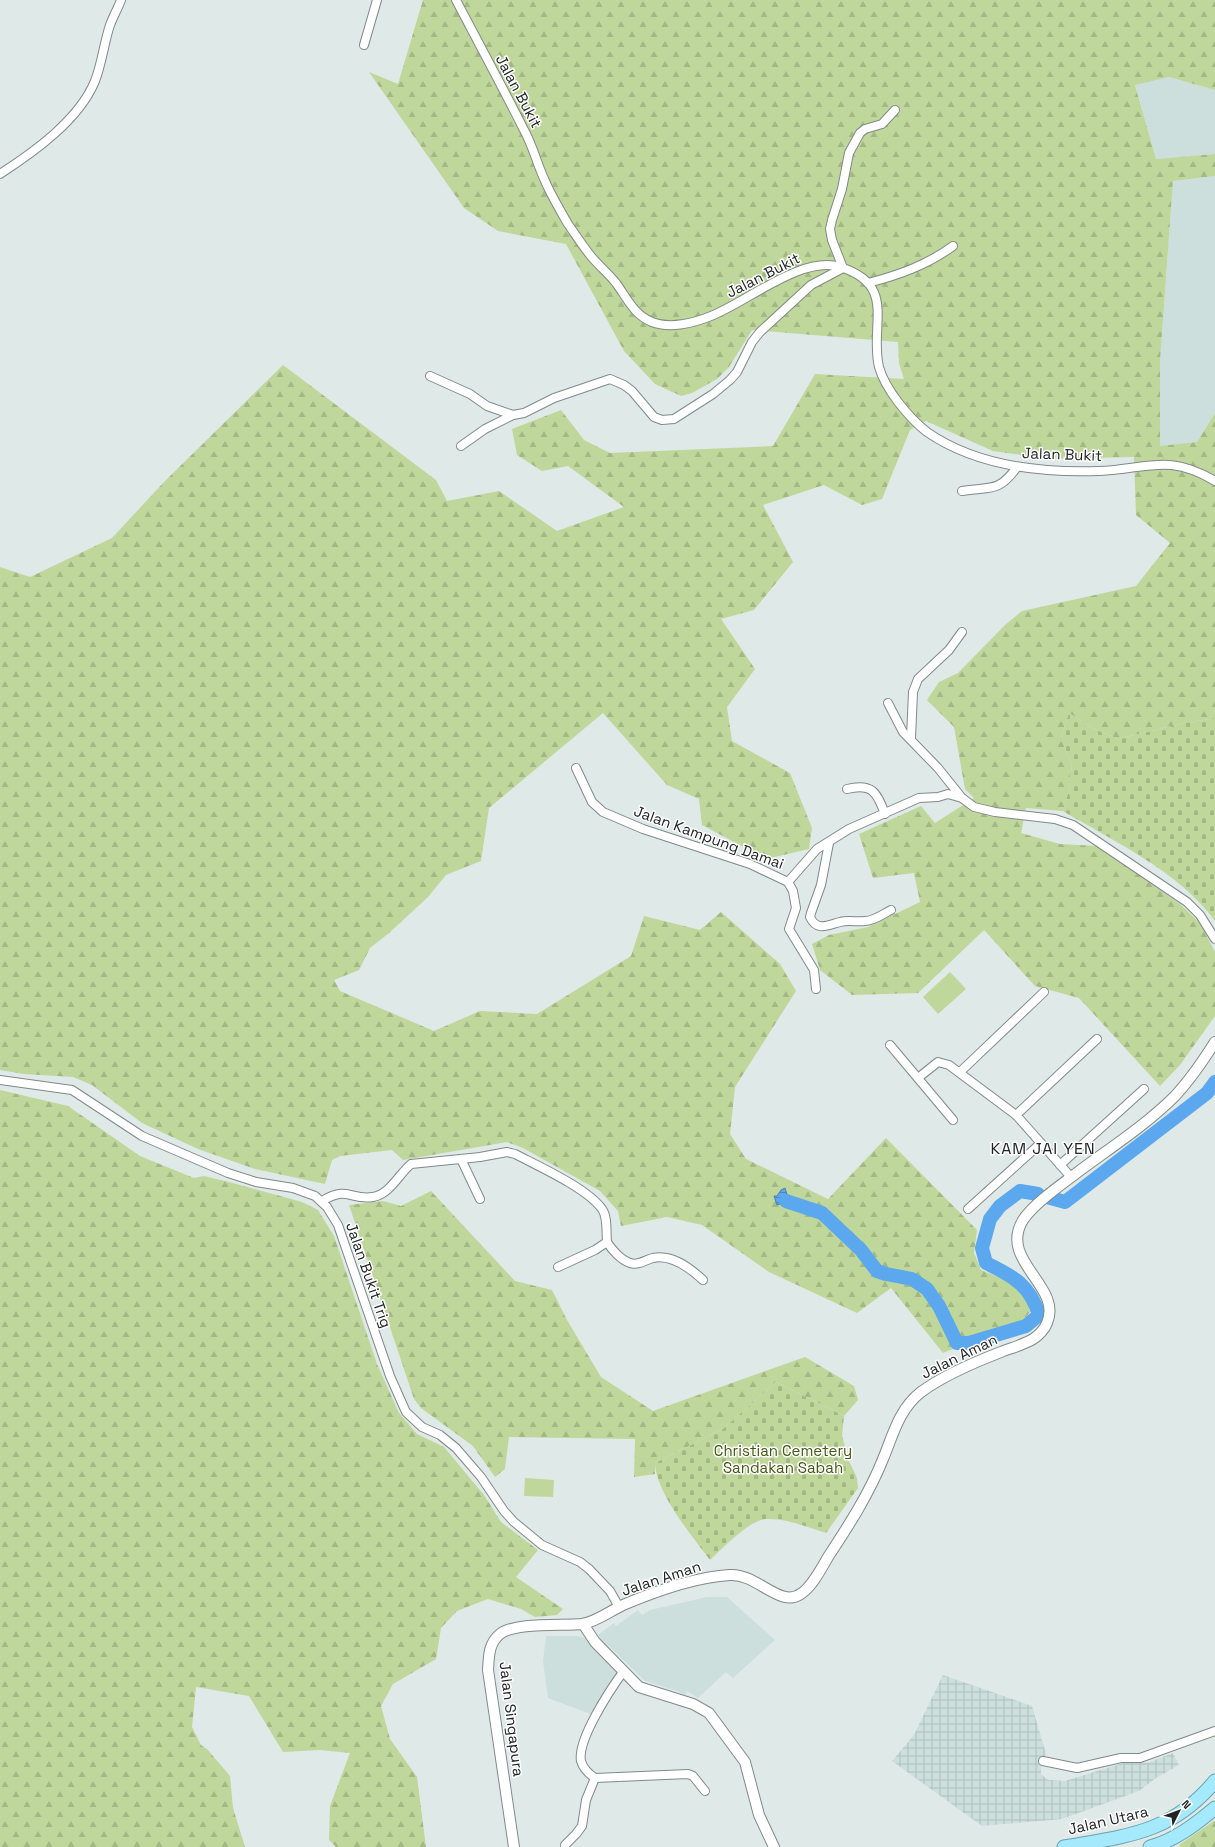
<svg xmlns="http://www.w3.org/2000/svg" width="1215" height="1847" font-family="'Space Grotesk',sans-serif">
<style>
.built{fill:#ccdfdd}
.industrial{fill:url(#industrial-grid)}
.forest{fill:url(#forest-firs)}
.cemetery{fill:url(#cemetery-stones)}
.garden{fill:#bfd79a}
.water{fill:url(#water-rules);stroke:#4a80b2}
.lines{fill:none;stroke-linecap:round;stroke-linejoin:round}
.river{stroke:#5ca8ef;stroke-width:14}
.minor-casing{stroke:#808a88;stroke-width:10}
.tertiary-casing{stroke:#808a88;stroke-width:12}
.trunk-casing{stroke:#68a1b0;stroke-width:15}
.minor{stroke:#fff;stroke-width:8}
.tertiary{stroke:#fff;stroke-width:10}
.trunk{stroke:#a4eafc;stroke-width:13}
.labels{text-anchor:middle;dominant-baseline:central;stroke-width:3;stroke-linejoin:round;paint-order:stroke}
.street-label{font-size:15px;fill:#212424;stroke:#fff}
.park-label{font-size:15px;fill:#435814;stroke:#fff}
.neighbourhood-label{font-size:16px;letter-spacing:1px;fill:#212424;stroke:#fff}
</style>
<defs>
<pattern id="industrial-grid" width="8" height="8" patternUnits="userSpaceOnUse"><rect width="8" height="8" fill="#ccdfdd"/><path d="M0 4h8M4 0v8" fill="none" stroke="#afbfbe"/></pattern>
<pattern id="forest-firs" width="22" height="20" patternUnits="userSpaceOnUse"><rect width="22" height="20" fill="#bfd79a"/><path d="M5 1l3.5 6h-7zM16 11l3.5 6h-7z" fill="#a4b885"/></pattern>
<pattern id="cemetery-stones" width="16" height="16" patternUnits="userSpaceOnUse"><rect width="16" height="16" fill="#bfd79a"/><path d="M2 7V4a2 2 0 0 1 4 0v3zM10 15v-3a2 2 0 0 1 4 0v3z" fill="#a4b885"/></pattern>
<pattern id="water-rules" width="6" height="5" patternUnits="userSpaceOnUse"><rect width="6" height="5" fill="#5ca8ef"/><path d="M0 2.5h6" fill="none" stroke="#4c89c1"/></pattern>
</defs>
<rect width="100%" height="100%" fill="#dfe9e8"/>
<!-- built -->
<g class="built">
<polygon points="1169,77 1215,90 1215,154 1156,159 1135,84"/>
<polygon points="1215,176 1215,413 1197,442 1160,447 1160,361 1173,181"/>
<polygon points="707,1597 727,1597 775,1640 733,1678 726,1672 698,1698 687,1691 685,1695 677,1691 645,1681 609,1646 606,1647 598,1635 614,1623 616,1626 638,1610 642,1615 650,1610"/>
<polygon points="546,1636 576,1636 586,1638 615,1667 616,1673 593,1715 548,1698 543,1661"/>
</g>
<!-- industrial -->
<polygon class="industrial" points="943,1675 1032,1706 1046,1754 1041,1766 1041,1774 1048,1780 1065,1781 1133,1760 1147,1763 1173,1753 1179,1765 1156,1778 1139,1791 1062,1819 982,1826 892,1761 914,1735"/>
<!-- forest -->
<g class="forest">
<path d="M423,0h792v90l-46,-13 -34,8 21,74 59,-5v22l-42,5 -13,180v85l37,-4 18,-29v305l-31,5 -66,16 -26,-11 -23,-15 -8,25 11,27 -4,28 -5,18 -37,-3 -5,25 39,11 37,2 83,58 20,19 15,29v64l-35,49 -20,21 -81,-88 -44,-12 -51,-56 -66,63 -66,2 -32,-25 -8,-26 17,-9 39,-8 52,-25 -6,-29 -41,5 -14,-44 62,-28 14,17 39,-25 -9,-9 -11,-62 -27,-27 12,-18 19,-9 47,-48 17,-14 114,-25 34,-43 -34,-28 -2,-58 -84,2 -57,-8 -67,-30 -16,9 -28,69 -20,6 -38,-20 -61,20 30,57 -39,48 -33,9 34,50 -28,38 5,34 58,32 22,55 -3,21 -43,10 -64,-34 -3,-26 -32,-14 -64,-72 -114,95 -8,53 -35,14 -18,22 -39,36 -19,15 -11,22 -25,10 6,11 94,40 46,-20 57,3 94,-58 13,-40 56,14 21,-18 59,52 16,27 -61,96 -5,47 16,25 82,40 58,-61 91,92 -3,23 7,17c22,9 45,15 49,42l-6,8 -81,33 -52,-65 -34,25 -88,-41 -67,-47 -35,-8 -46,9 -3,-15 -18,-20 -77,-43 -16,-6 -104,18 -11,-10 -52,6 -8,4 -7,24 -70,-15 -57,-20 -56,-26 -50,-38 -19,-8 -49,-3 -24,-4v-503l30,10 82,-39 52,-56 119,-117 153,115 11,21 52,-10 58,40 67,-24 -56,-41 -26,5 -25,-16 -5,-26 49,-19 23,30 26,13 163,-7 42,-72 89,5 -5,-16 -1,-21 -146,-12 -23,37 -12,12 -25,14 -11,3 -26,-12 -31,-33 -58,-107 -68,-13 -34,-23 -95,-136 29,12z"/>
<polygon points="0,1090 68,1106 140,1156 194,1178 204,1176 229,1182 302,1202 318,1210 334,1236 377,1364 399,1413 417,1434 444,1447 484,1495 501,1522 538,1550 516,1577 563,1609 557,1615 535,1617 521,1609 488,1599 457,1611 441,1628 436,1659 393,1684 381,1706 390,1739 417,1777 426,1847 336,1847 329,1840 330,1806 350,1753 320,1750 283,1752 249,1696 196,1687 192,1727 201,1745 207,1749 230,1776 233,1808 245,1847 0,1847"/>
<polygon points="431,1191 515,1281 552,1290 567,1320 601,1377 653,1411 805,1357 854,1386 858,1400 844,1416 776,1382 723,1429 655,1463 655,1474 634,1477 635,1439 509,1437 505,1469 495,1477 473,1446 421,1408 414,1399 349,1205 383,1201 401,1206"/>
<polygon points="1215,1820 1215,1847 1180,1847 1179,1845"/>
</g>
<!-- cemetery -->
<g class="cemetery">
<path d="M1069,713l23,15 26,11 66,-16 31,-5v203c-35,-49 -102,-80 -152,-110l5,-18 4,-28 -11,-27z"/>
<path d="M776,1382l68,34 -2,20 7,25 8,17 1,10 -32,45c-19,-6 -40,-15 -60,-14 -17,1 -44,30 -56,41 -18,-24 -54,-67 -55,-97l68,-34z"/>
</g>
<!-- garden -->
<g class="garden">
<polygon points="950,972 966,989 938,1014 923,997"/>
<polygon points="525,1478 554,1480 553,1497 524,1496"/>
</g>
<!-- water -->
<polygon class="water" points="785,1188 788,1198 783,1203 777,1205 774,1196 777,1196 781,1190"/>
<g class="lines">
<!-- river -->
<g class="river">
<polyline points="1047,1197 1065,1202 1207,1093 1215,1082"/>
<path d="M786,1201l36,12 39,37 16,21 9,3 26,5 15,10 12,17 18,37h12l57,-17 13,-11c-9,-30 -26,-39 -53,-52l-4,-15 8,-29 10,-13 20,-15 18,3"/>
</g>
<defs>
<g id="minor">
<path d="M456,0c23,44 46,86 68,130 9,16 13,34 21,51 6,14 15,29 23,43 7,10 14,21 22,31 8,10 18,18 26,28 11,15 18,32 36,39 18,7 42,1 59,-6 36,-14 91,-61 129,-49 58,18 29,58 39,100 6,22 30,51 48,65 49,34 114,41 172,39 49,-2 69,-18 116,10"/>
<polyline points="364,45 377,0"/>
<path d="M0,174c34,-22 79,-54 95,-93 7,-18 9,-38 15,-56 3,-8 8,-17 11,-25"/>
<path d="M868,283c31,-8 59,-18 85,-37"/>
<polyline points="430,376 470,394 487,406 513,415 524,413 554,398 610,379 624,385 632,391 654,417 662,420 674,419 713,394 730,380 737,372 752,342 760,332 811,285 843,268 832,240 830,229 832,220 842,189 849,153 860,133 865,129 882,124 895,110"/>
<polyline points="461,446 485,429 513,415"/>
<path d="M962,491c27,-5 36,3 55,-24"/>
<polyline points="888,703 903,732 938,768 962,798 974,807 995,812 1055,819 1073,825 1187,902 1200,915 1215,939"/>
<polyline points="911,738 913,692 918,679 949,650 962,632"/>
<polyline points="576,768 592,802 603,812 643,829 750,864 788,882 793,891 796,908 789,929 814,970 816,989"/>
<path d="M847,789c25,-6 30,3 38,25"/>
<path d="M829,843l-8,42 -10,28 -1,4c7,15 18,8 30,5 8,-2 17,0 25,-1 9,0 18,-7 26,-11"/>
<polyline points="788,882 817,849 849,829 919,798 938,797 948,794 962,798"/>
<polyline points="890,1045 953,1120"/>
<polyline points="960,1072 1044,992"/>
<polyline points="918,1078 938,1062 949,1065 1016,1115 1071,1177"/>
<polyline points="0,1080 72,1090 142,1136 228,1173 256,1182 293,1188 315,1196 327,1207 338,1225 390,1376 406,1412 422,1427 440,1435 456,1448 481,1477 504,1511 514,1522 542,1545 580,1562 589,1569 610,1591 619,1607"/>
<polyline points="1016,1115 1097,1039"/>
<polyline points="461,1159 480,1199"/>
<polyline points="1060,1165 1144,1089"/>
<path d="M322,1201c27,-16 29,0 51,-4 17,-3 26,-23 38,-33l69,-7 27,-5 8,2c23,12 72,34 87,55 6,8 4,24 5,33l-12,8 -37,17"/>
<polyline points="968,1209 1041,1143"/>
<path d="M607,1242c5,8 14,18 23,21 8,3 15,-3 23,-5 19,-4 37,10 50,22"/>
<path d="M623,1672c-13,18 -46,68 -42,89 2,7 8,13 14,17l93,-4 5,2 12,15"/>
<polyline points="1043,1761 1077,1768 1121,1758 1140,1758 1215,1731"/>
<polyline points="565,1845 576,1834 582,1826 586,1800 595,1778"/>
</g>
<g id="tertiary">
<polyline points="583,1624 595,1642 639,1687 693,1704 709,1713 745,1762 759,1815 774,1847"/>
<path d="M514,1847l-26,-177c1,-13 0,-26 12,-36 15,-12 62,-8 82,-10 14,-2 28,-13 41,-19 33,-14 71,-28 107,-30 27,-2 51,35 72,18 11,-8 19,-24 26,-36 21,-32 41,-63 55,-98 10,-24 16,-50 38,-67 23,-17 54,-30 80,-40 10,-4 22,-7 32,-13 5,-3 12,-10 14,-16 16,-37 -49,-62 -24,-103 11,-17 42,-38 59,-51 31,-23 65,-45 93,-73 15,-16 28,-35 40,-54"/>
</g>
<g id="trunk">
<path d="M1064,1847c63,-11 108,-14 151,-66"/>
<path d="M1150,1847c24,-6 46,-23 65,-39"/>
</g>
</defs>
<!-- minor casing -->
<use href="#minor" class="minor-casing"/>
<!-- tertiary casing -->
<use href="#tertiary" class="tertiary-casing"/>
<!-- trunk casing -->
<use href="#trunk" class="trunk-casing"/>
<!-- minor -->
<use href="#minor" class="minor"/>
<!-- tertiary -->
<use href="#tertiary" class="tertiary"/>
<!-- trunk -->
<use href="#trunk" class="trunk"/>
</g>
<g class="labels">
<!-- street labels -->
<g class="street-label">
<text transform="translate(519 91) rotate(62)">Jalan Bukit</text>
<text transform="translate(763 275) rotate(-27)">Jalan Bukit</text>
<text transform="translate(1062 454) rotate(2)">Jalan Bukit</text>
<text transform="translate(709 837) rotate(20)">Jalan Kampung Damai</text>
<text transform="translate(369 1275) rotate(71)">Jalan Bukit Trig</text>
<text transform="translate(959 1356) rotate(-26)">Jalan Aman</text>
<text transform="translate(661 1578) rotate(-18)">Jalan Aman</text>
<text transform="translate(512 1719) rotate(83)">Jalan Singapura</text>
<text transform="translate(1108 1820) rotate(-13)">Jalan Utara</text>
</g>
<!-- park labels -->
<g class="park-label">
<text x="783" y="1450">Christian Cemetery<tspan x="783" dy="17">Sandakan Sabah</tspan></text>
</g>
<!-- neighbourhood labels -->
<g class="neighbourhood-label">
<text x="1043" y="1148">KAM JAI YEN</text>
</g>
</g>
<!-- north arrow -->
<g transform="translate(1179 1811) rotate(48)" stroke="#ffffff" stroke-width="3" paint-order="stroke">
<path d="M0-3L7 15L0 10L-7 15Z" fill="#212424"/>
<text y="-6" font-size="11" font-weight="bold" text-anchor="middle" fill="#212424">N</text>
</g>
</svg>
